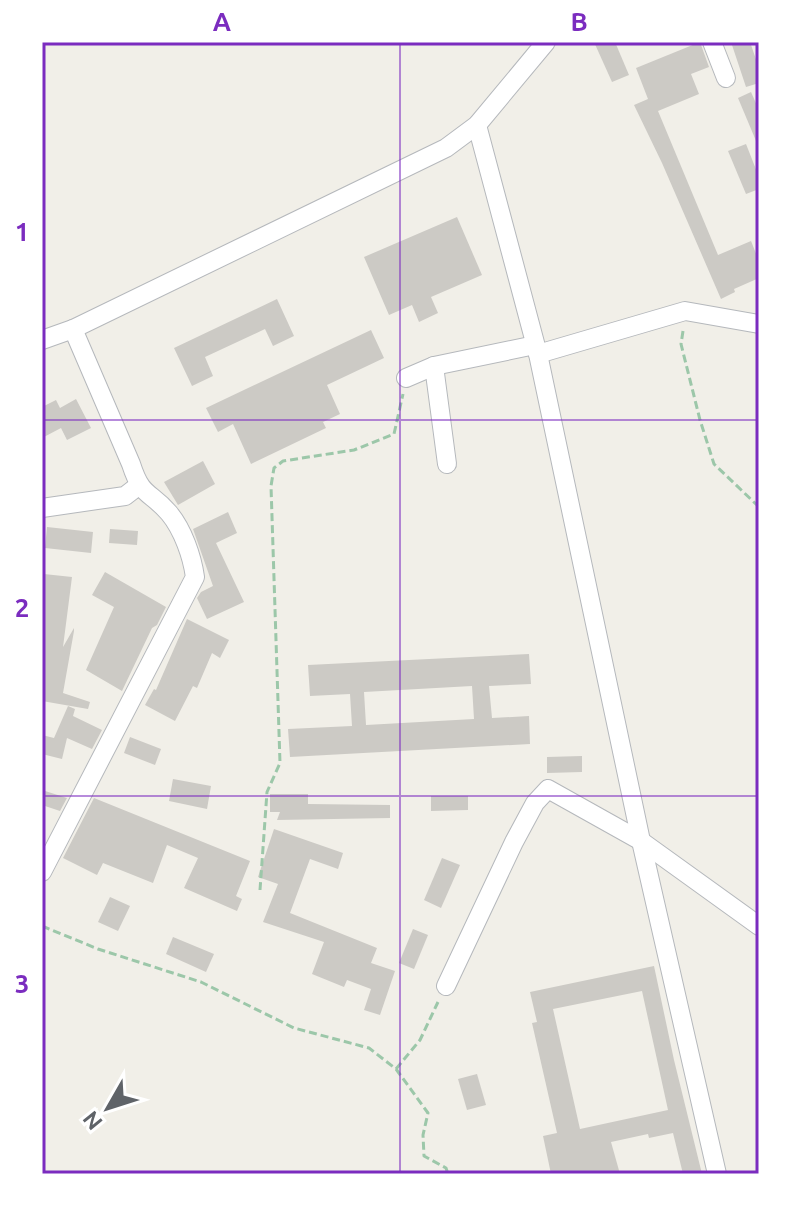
<svg xmlns="http://www.w3.org/2000/svg" width="801" height="1216" font-family="Ubuntu,sans-serif">
<style>
.building{fill:#cccac5;fill-rule:evenodd}
.lines{fill:none;stroke-linecap:round;stroke-linejoin:round}
.street-casing{stroke:#b5b8bc;stroke-width:20}
.path{stroke:#9cc7a9;stroke-width:3;stroke-dasharray:8 4;stroke-linecap:butt}
.street{stroke:#fff;stroke-width:18}
.grid{fill:none;stroke:#7b2cbf;stroke-width:2;stroke-opacity:0.55}
.neatline{fill:none;stroke:#7b2cbf;stroke-width:3}
.grid-label{font-size:26px;text-anchor:middle;font-weight:bold;fill:#7b2cbf}
</style>
<rect width="100%" height="100%" fill="#f1efe8"/>
<!-- building -->
<g class="building">
<polygon points="594,42 615,42 629,75 612,82"/>
<polygon points="700,42 709,67 691,74 699,94 658,111 718,255 751,241 759,261 759,278 734,289 735,292 721,299 662,163 634,105 648,99 636,68"/>
<polygon points="731,42 750,42 759,68 759,83 746,87"/>
<polygon points="751,92 759,110 759,148 738,98"/>
<polygon points="746,144 759,177 759,189 746,194 728,151"/>
<polygon points="457,217 482,275 431,297 438,313 419,322 412,305 389,315 364,257"/>
<polygon points="277,299 294,336 273,346 265,329 205,357 213,376 192,386 174,348"/>
<polygon points="371,330 384,358 327,385 340,414 323,422 326,428 251,464 233,424 218,432 206,408"/>
<polygon points="76,399 91,428 67,440 61,428 42,438 42,407 56,400 60,408"/>
<polygon points="203,461 215,484 178,505 164,482"/>
<polygon points="228,512 237,533 216,543 244,602 207,619 197,598 201,592 213,586 193,529"/>
<polygon points="47,527 93,532 91,553 45,548"/>
<polygon points="110,529 138,531 137,545 109,543"/>
<polygon points="105,572 166,607 157,625 152,628 122,691 86,670 114,607 92,595"/>
<polygon points="44,574 72,577 63,647 74,628 74,631 63,693 90,702 88,709 42,701"/>
<polygon points="187,619 229,640 220,658 212,653 197,688 193,686 175,721 145,705 154,689 156,690"/>
<path d="M529,654l2,30 -42,2 3,32 37,-2 1,28 -240,13 -2,-28 64,-3 -2,-32 -40,2 -2,-31zM472,686l2,33 -108,6 -2,-33z"/>
<polygon points="68,706 75,709 73,716 102,730 92,749 67,738 62,759 42,754 42,735 54,738"/>
<polygon points="130,737 161,749 155,765 124,753"/>
<polygon points="582,756 582,772 547,773 547,757"/>
<polygon points="173,779 211,786 207,809 169,801"/>
<polygon points="42,790 67,798 60,811 42,805"/>
<polygon points="270,794 308,794 308,804 390,805 390,818 277,820 280,812 270,812"/>
<polygon points="431,796 468,796 468,810 431,811"/>
<polygon points="94,798 250,861 236,896 242,899 237,911 184,888 198,858 167,845 153,883 103,863 97,875 63,858"/>
<polygon points="274,829 343,853 338,869 310,859 290,913 377,948 371,963 395,971 380,1015 364,1010 371,989 347,980 344,987 312,974 324,942 263,922 278,884 258,877"/>
<polygon points="442,858 460,865 441,908 424,900"/>
<polygon points="110,897 130,906 118,931 98,922"/>
<polygon points="413,929 428,935 414,969 399,963"/>
<polygon points="173,937 214,954 206,972 166,954"/>
<path d="M654,966l20,94 28,114h-19l-10,-41 -24,5 -1,-4 -37,8 9,32h-69l-8,-38 14,-3 -25,-110 5,-1 -7,-30zM642,991l26,119 -88,19 -27,-120z"/>
<polygon points="477,1074 486,1105 467,1110 458,1079"/>
</g>
<g class="lines">
<defs>
<g id="street">
<polyline points="712,42 726,78"/>
<polyline points="477,125 538,354 641,841 717,1174"/>
<polyline points="42,340 73,329 446,148 477,125 546,42"/>
<polyline points="538,354 685,311 759,324"/>
<polyline points="434,366 447,464"/>
<polyline points="406,378 434,366 535,345"/>
<polyline points="42,508 125,496 138,486"/>
<path d="M42,872l153,-295c-3,-21 -12,-47 -26,-64 -20,-23 -27,-15 -38,-49l-58,-135"/>
<polyline points="446,986 514,842 535,803 548,789 641,841 759,926"/>
</g>
</defs>
<!-- street casing -->
<use href="#street" class="street-casing"/>
<!-- path -->
<g class="path">
<polyline points="683,331 681,344 700,420 714,464 759,507"/>
<polyline points="260,890 267,792 280,763 271,486 274,468 283,461 354,450 394,434 403,394"/>
<polyline points="42,926 98,949 201,982 294,1028 369,1048 396,1069 428,1113 423,1135 424,1156 446,1168 448,1174"/>
<polyline points="396,1069 420,1040 438,1002"/>
</g>
<!-- street -->
<use href="#street" class="street"/>
</g>
<!-- grid -->
<path class="grid" d="M400,42v1132M42,420h717M42,796h717"/>
<!-- border -->
<rect width="801" height="1216" fill="none" stroke="#ffffff" stroke-width="88"/>
<!-- north arrow -->
<g transform="translate(108 1108) rotate(231)" stroke="#ffffff" stroke-width="6" paint-order="stroke">
<path d="M0-6L14 30L0 20L-14 30Z" fill="#5f6368"/>
<text y="-12" font-size="22" font-weight="bold" text-anchor="middle" fill="#5f6368">N</text>
</g>
<rect x="44" y="44" width="713" height="1128" class="neatline"/>
<g class="grid-label">
<text x="222" y="31">A</text>
<text x="579" y="31">B</text>
<text x="22" y="241">1</text>
<text x="22" y="617">2</text>
<text x="22" y="993">3</text>
</g>
</svg>
